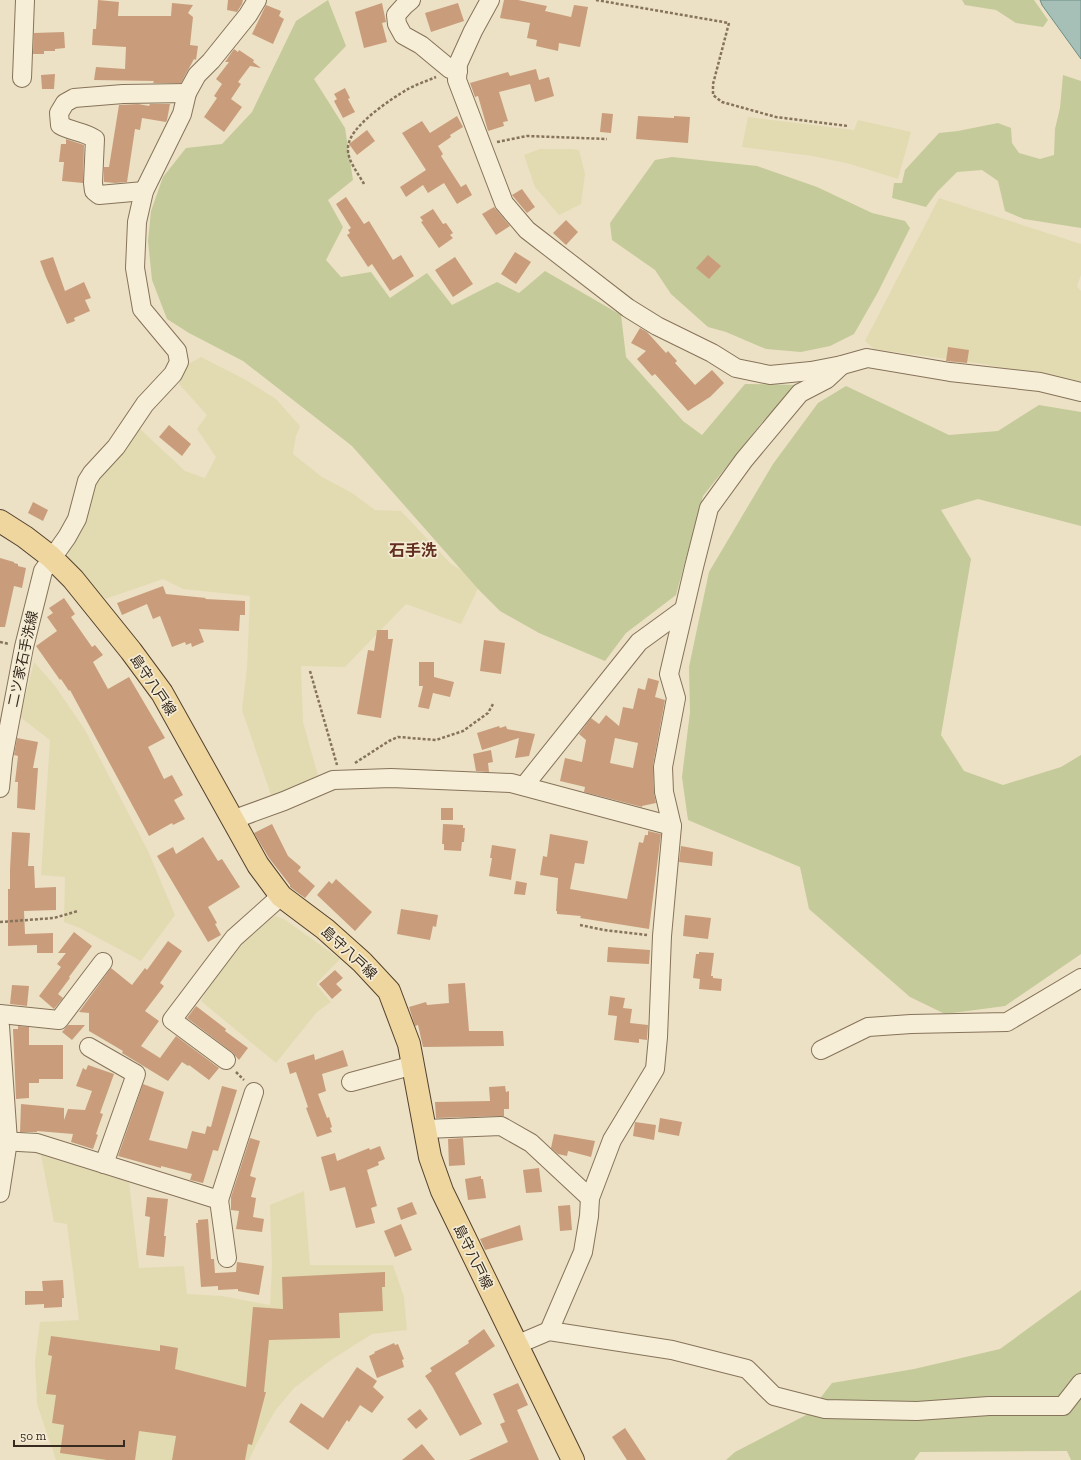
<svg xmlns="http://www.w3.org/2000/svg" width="1081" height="1460" font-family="'Zilla Slab','Noto Sans JP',serif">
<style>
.farmland{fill:#e2dbb2}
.green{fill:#c4ca99}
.water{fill:#a6c0b8;stroke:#6d8e86}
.building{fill:#c99d7c;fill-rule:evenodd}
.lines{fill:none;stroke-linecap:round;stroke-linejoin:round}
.minor-casing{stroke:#86735b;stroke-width:20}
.major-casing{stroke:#54412f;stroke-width:24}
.path{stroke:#86735b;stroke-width:2.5;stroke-dasharray:3 2;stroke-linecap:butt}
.minor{stroke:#f7eed7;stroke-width:18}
.major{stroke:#eed69e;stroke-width:22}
.labels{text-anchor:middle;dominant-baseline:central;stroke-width:3.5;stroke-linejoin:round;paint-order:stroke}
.street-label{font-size:14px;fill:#372b1f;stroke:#f4ebd4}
.quarter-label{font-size:16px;font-weight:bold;fill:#622e20;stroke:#f4ebd4}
</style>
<rect width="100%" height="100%" fill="#ece1c4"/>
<!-- farmland -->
<g class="farmland">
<polygon points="748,117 854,130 858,120 911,132 898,179 850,164 813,156 742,147"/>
<polygon points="540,149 573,149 579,150 585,174 581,204 559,215 535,187 524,155"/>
<polygon points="939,198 1081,244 1081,275 1077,286 1081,291 1081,383 983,364 874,349 865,341"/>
<polygon points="201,357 246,380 276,399 300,426 296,436 293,454 322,477 352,493 375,510 401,511 451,564 481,582 461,624 406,604 345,667 301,666 303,722 319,779 271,795 242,710 247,668 250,596 183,589 163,579 105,599 69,560 67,548 100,473 139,428 185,471 205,478 216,457 197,429 207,415 179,384 188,364"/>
<polygon points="34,662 55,686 85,730 148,851 175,915 141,961 80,928 64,922 65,877 41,875 50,740 20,717"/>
<polygon points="275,916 284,919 340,959 316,984 331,1002 317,1012 276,1063 201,1001 220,969 243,940"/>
<polygon points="41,1155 129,1182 139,1268 184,1266 187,1294 222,1296 270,1305 272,1265 270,1205 304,1191 310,1265 393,1265 404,1297 407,1330 372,1334 331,1360 294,1388 275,1411 256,1445 249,1460 56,1460 37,1404 35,1361 40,1322 79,1320 67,1224 54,1222"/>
</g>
<!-- green -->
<g class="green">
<polygon points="328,0 346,46 314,79 345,128 353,180 328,200 343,227 326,260 341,277 371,272 390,298 427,273 452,305 497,282 519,293 545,271 621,315 626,357 683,421 702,435 745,384 799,385 763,421 703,496 676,595 626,633 605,661 539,633 500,611 479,590 352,446 243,361 189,333 167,319 152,280 148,241 151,211 163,177 186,148 222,144 252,112 296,21"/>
<polygon points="962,0 1034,0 1048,20 1043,27 1016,23 996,10 965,5"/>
<polygon points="1063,75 1081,81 1081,228 1024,219 1005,211 998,181 982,170 957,172 937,192 926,207 892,198 894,183 902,183 905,170 939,133 958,131 998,123 1011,128 1012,143 1019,153 1040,159 1054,155 1055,129 1060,108"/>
<polygon points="672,157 757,166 817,187 872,213 905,221 910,228 878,292 854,334 830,346 801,352 766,349 726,332 708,327 671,294 655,270 612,240 610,223 655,160"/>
<polygon points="846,386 949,435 998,431 1039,405 1081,412 1081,526 978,499 941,510 971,559 941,735 964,771 1003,785 1061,767 1081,755 1081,954 1005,1006 945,1014 910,997 809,909 800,867 688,820 682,777 690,712 689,667 709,572 773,464 818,403"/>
<polygon points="1081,1290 1081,1460 1071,1460 1067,1451 920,1452 914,1460 726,1460 735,1452 808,1414 832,1383 914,1369 1000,1349"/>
</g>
<!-- water -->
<polygon class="water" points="1040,0 1081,0 1081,59 1042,5"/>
<!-- building -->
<g class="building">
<polygon points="98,0 119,2 118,16 171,16 172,3 193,5 188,13 193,17 190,45 198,46 196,60 194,59 181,83 153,83 154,81 94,80 96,67 125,69 126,47 92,45 93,29 96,29"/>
<polygon points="228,0 243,0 242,4 237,12 227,10"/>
<polygon points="504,0 518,0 547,6 545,11 571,17 574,5 588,7 580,47 559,43 558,51 536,46 537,40 527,38 530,23 500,18"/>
<polygon points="382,3 386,22 382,23 387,42 364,48 355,12"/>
<polygon points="458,3 464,21 431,32 425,13"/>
<polygon points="266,5 281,11 279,16 284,19 273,44 252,34"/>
<polygon points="64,32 65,48 55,49 55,51 44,51 44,54 33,54 34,33"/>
<polygon points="234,49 238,52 239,50 254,60 253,62 261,68 250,66 238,82 241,84 231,99 242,107 224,132 204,117 217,98 214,96 222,84 216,79 229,62 225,62"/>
<polygon points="536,69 539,80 549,77 554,96 535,102 530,84 499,92 508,121 503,122 504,126 488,131 478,96 475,97 470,83 508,72 510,76"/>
<polygon points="55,74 54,89 42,89 41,75"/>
<polygon points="345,88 350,98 348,99 355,112 343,118 334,101 337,99 334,94"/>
<polygon points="138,104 149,106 150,104 170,104 167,120 166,122 142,118 140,130 135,129 127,182 115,183 104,182 104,167 109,167 119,105"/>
<polygon points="602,113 613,114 611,133 600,132"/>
<polygon points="457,116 463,127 450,135 451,137 438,146 443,154 441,156 461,187 466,184 472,195 457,204 444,183 428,193 423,185 406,197 400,187 426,170 402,133 422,121 430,133"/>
<polygon points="638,116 674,118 674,116 690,117 688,143 636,139"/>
<polygon points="367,130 375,141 357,155 349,144"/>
<polygon points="66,139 84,145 83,183 62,181 64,162 59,162 61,144 66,144"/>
<polygon points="522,189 535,207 527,213 512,195"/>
<polygon points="346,197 364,224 369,221 393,260 401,255 414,276 390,291 372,264 368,267 347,235 350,233 348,230 351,228 336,204"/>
<polygon points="494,207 510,226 496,235 482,214"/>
<polygon points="433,209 443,224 446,223 453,233 450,235 453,238 439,248 421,222 423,221 420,217"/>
<polygon points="566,220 578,232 566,245 553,233"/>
<polygon points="515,252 531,262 516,284 501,274"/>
<polygon points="708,255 721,266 709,279 696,268"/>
<polygon points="53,257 65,291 84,282 91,298 85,300 90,311 74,318 75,321 67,324 46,277 40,261"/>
<polygon points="455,257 473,284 453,297 435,270"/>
<polygon points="640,328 647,332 666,353 668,351 677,361 675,363 695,385 712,370 724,383 710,397 688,411 655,374 652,376 637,359 646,351 631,343"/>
<polygon points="948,347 969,350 967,363 946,361"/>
<polygon points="169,425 191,444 182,456 159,437"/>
<polygon points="33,502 48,510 43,521 28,513"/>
<polygon points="0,558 14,562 14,563 18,564 18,566 26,568 22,588 14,586 5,627 0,627"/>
<polygon points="163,586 166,594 206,598 205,599 245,601 245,615 240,615 239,631 199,629 204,642 192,647 191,643 186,645 185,642 172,647 160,616 153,619 147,604 122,615 117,603"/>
<polygon points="64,598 75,614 71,617 92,647 95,645 103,655 93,662 108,689 129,677 165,738 148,747 164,779 172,775 183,795 174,800 185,819 173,825 172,823 149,836 70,690 69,691 61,679 60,680 36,646 57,631 47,617 53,613 49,608"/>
<polygon points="377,630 388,630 388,639 393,639 381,718 357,714 368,650 374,651"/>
<polygon points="484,640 505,643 501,674 480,671"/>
<polygon points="419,662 434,662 434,677 454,682 450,697 433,693 429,709 418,707 423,686 419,686"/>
<path d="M648,678l11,3 -4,16 10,3 -12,65 1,28 2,10 -14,3v1l-58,-15 1,-5 -25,-6 5,-23 17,4 4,-22 -7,-6 12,-16 8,6 7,-9 13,11 4,-19 10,2 5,-21 7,2zM615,738l23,5 -5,25 -23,-5z"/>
<polygon points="499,726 500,728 506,726 507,729 535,734 529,756 515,758 519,738 482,750 477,733"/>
<polygon points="17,738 38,742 33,768 38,768 35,810 17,808 18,782 15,782 18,756 14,755"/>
<polygon points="491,750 493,762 488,763 489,772 476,771 473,754"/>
<rect x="441" y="808" width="12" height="12"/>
<polygon points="272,824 288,856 301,867 298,871 315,886 305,898 290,887 290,885 269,858 254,833"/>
<polygon points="443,824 463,825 463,828 465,828 464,842 462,842 461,851 444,850 444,844 442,844"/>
<polygon points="648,831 661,834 649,929 580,918 581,916 557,914 557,911 556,911 558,878 540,875 543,856 547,857 550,834 588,841 584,864 575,863 570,889 627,899 639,842 643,843 645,835 648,835"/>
<polygon points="12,832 30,833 28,866 34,866 35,888 56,887 56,910 24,911 25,934 53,933 53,953 37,953 37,945 8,946 8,889 10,889 10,869"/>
<polygon points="203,837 218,861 222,859 240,887 208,907 217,923 215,924 221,935 208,942 157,856 173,847 176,854"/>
<polygon points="492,845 516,849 511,880 489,876 492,858 490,858"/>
<polygon points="681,846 713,852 712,866 679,862"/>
<polygon points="336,879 372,912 355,931 317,895 329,881 332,884"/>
<polygon points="516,881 527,883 525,895 514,894"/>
<polygon points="401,909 438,915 436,927 433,926 430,940 397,934"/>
<polygon points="685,915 711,918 708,939 683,936"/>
<polygon points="74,932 92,946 69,977 70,978 58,994 63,998 54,1009 39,996 61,967 57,964 66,953 58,953"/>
<polygon points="168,941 182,951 160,983 164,986 145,1011 159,1021 141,1046 160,1058 176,1036 219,1068 209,1080 189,1065 188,1066 182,1062 168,1081 122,1053 123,1051 89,1031 89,1013 79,1012 111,968 132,985 145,968 147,970"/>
<polygon points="608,947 650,950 649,964 607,962"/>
<polygon points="699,952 714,953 711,976 713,976 713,978 722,979 721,991 699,989 700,979 693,978 696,954 699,954"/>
<polygon points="335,970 343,978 336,984 342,990 332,999 319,984"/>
<polygon points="465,983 469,1031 503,1031 504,1046 423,1047 418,1025 415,1026 409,1007 426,1002 427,1005 449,1003 448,984"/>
<polygon points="12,985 29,986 27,1006 10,1004"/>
<polygon points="610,996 625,998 623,1008 632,1009 630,1023 648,1025 647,1040 639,1039 639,1043 614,1040 617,1016 608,1015"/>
<polygon points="196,1006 226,1029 225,1031 248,1048 239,1060 232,1052 187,1018"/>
<polygon points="68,1025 85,1025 72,1040 62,1032"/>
<polygon points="18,1026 29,1027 29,1045 63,1045 63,1079 39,1079 39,1083 29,1083 29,1098 16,1099 13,1029 18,1029"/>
<polygon points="343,1050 348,1066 322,1074 326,1091 318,1094 327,1118 329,1117 332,1127 330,1128 332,1132 317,1137 306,1108 308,1107 296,1072 290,1074 287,1063 314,1054 315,1060"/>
<polygon points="88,1065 114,1074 100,1113 103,1114 96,1134 98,1135 93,1149 71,1142 73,1134 37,1131 37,1132 20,1132 21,1104 64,1108 64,1120 68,1109 85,1110 92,1091 76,1086 83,1068 86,1070"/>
<polygon points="143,1084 164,1092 149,1140 187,1149 192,1131 205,1134 207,1126 211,1127 222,1086 237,1090 218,1151 213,1150 203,1183 190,1180 192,1174 161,1166 161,1168 118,1156"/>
<polygon points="505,1086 506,1092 509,1091 509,1109 504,1109 504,1116 436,1118 435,1102 490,1101 489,1087"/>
<polygon points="660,1118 682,1122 679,1136 658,1132"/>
<polygon points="635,1122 656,1125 654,1140 633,1136"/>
<polygon points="554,1134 595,1141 591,1157 568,1151 567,1156 558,1154 551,1148"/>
<polygon points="250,1138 260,1141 250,1176 256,1178 251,1197 256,1198 253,1217 264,1219 262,1232 236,1229 239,1211 231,1210 231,1197"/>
<polygon points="463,1138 465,1165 449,1166 448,1139"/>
<polygon points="380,1146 385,1159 378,1162 379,1165 367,1170 377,1206 371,1208 375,1223 356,1228 345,1187 330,1191 321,1157 335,1153 337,1161 369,1148 370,1150"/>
<polygon points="539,1168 542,1192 526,1193 523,1170"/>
<polygon points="481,1176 481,1179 483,1179 486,1198 468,1200 465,1179"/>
<polygon points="147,1197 168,1199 164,1236 166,1236 164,1257 146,1255 150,1217 145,1216"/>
<polygon points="412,1202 417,1214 401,1220 397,1208"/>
<polygon points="570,1205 572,1230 560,1231 558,1206"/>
<polygon points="208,1219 211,1259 214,1259 215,1273 236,1272 237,1262 264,1266 259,1295 238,1291 238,1289 218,1290 218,1286 201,1287 196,1223 198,1223 198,1220"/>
<polygon points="401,1224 412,1250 395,1257 384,1231"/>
<polygon points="520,1225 523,1240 485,1250 480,1239"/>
<polygon points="385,1272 385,1287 382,1287 383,1311 339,1313 340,1338 269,1340 264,1392 266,1392 252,1445 248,1444 245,1460 172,1460 176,1436 139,1431 135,1460 107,1460 60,1453 64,1425 52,1423 56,1395 46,1394 52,1356 48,1355 51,1336 160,1351 160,1345 178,1348 175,1369 246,1387 253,1307 283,1309 282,1277"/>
<polygon points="63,1280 64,1298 62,1298 62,1307 44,1308 44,1304 25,1305 25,1291 43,1291 42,1281"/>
<polygon points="484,1329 495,1346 455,1373 482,1424 460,1436 432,1386 425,1376 432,1371 430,1368 452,1354 469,1343 468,1341"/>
<polygon points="394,1343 395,1345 398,1344 404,1359 402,1360 404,1367 377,1378 369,1356 375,1353 374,1352"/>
<polygon points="357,1367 377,1381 373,1387 384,1397 372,1413 360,1405 349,1422 347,1420 328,1450 289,1422 301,1403 323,1418"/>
<polygon points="518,1383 528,1405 517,1410 539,1460 469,1460 508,1442 500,1424 505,1422 493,1394"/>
<polygon points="420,1409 428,1419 416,1429 407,1419"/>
<polygon points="625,1428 646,1460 627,1460 612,1437"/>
<polygon points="422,1444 435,1460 402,1460"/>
</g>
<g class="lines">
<defs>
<g id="minor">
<polyline points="411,0 405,5 396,15 397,24 403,35 421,45 450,69 458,71"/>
<polyline points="490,0 473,31 458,64 457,80 504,203 527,230 628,308 657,326 712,353 736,368 770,375 811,371 842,365 867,358 950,372 1040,382 1081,392"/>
<polyline points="22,78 25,0"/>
<path d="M144,191l-45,4 -5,-4 -1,-8 2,-44c-12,-8 -23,-7 -35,-14l-1,-12 6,-10 9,-5 49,-4 64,-1"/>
<polyline points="524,786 639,642 683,610"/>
<polyline points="0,788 3,758 24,647 43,571 67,537 77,519 87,481 92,473 116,447 145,404 173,374 179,362 177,351 142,309 135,268 137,222 144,191 182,114 187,93 197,75 211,61 248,15 257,0"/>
<polyline points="232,820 284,801 333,780 391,778 511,783 672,826"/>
<polyline points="0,1014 59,1020 103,962"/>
<polyline points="0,1026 8,1141 0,1193"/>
<polyline points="89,1047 136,1074 104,1164"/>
<polyline points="821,1050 868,1027 911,1024 1007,1022 1081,978"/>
<polyline points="226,1060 172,1020 234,938 281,896"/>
<polyline points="351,1082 414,1065"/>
<polyline points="425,1129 501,1126 531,1143 590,1198"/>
<polyline points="0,1141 37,1143 219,1200 227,1258"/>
<polyline points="219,1200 254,1092"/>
<polyline points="549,1331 583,1252 589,1216 590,1198 612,1140 655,1069 658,1037 662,936 672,826 664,792 663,767 676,698 669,674 694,567 709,508 744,460 800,393 827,379 842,365"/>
<polyline points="516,1345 549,1331 672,1350 747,1369 774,1396 825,1409 917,1411 989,1406 1063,1406 1081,1383"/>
</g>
<polyline id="major" points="0,521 25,537 51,557 73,579 131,651 162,693 258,865 281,896 325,929 362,962 389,991 409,1044 430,1157 442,1191 573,1460"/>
</defs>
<!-- minor casing -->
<use href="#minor" class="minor-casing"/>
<!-- major casing -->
<use href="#major" class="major-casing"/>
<!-- path -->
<g class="path">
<polyline points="596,0 729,23 713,84 713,95 722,102 776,117 848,126"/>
<polyline points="497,142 527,136 607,139"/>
<path d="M364,184c-6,-11 -17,-24 -16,-36 0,-21 43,-49 60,-59 9,-5 19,-8 28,-12"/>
<polyline points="0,642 9,644"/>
<polyline points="310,671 337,765"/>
<polyline points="355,763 389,741 398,737 436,740 463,731 488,713 493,704"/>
<polyline points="0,922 54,918 78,911"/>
<polyline points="580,925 604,930 647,935"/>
<polyline points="236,1072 244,1080"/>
</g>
<!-- minor -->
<use href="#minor" class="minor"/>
<!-- major -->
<use href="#major" class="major"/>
</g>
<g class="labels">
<!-- street labels -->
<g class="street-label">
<text transform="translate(23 659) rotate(-78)">二ツ家石手洗線</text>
<text transform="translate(153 685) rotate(56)">島守八戸線</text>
<text transform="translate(349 953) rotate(43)">島守八戸線</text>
<text transform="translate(473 1257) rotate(64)">島守八戸線</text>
</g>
<!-- quarter labels -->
<g class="quarter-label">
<text x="413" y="550">石手洗</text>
</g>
</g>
<!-- scale -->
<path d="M14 1440v6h110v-6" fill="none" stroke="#372b1f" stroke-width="2"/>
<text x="20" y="1440" font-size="12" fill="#372b1f" stroke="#f4ebd4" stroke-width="3" paint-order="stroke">50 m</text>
</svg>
